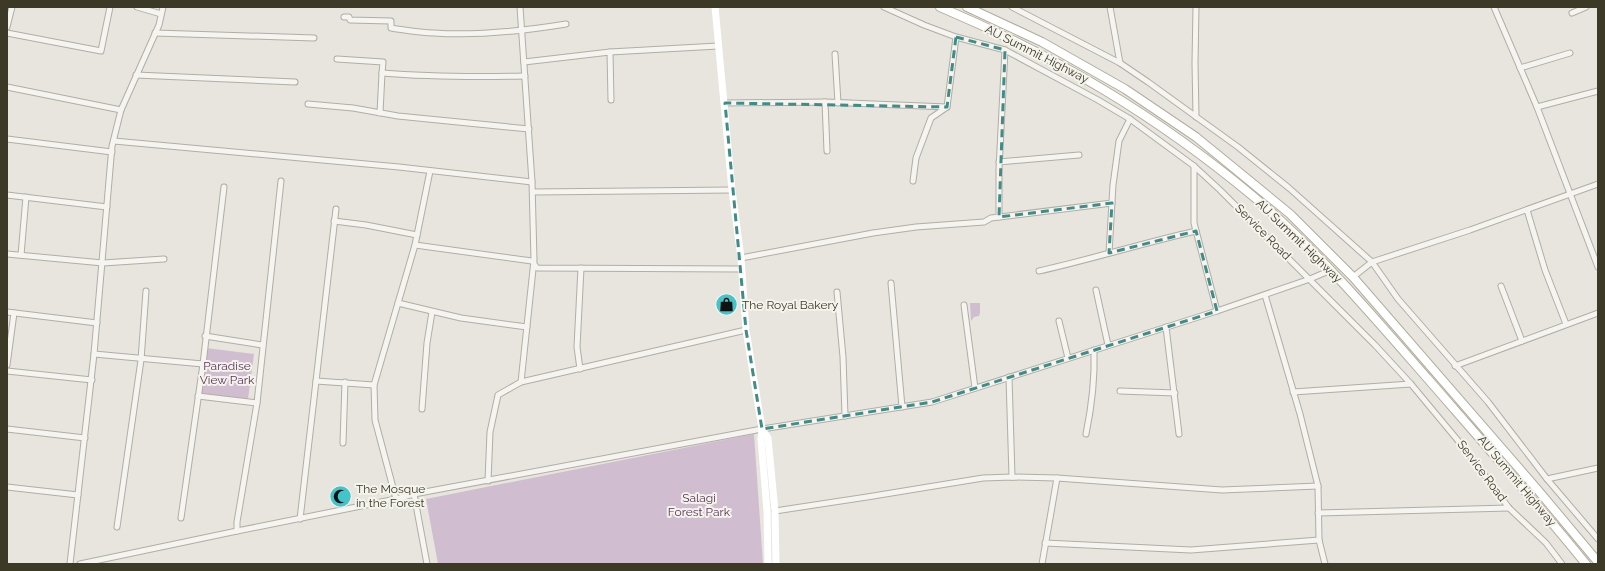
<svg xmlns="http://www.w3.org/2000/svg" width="1605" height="571" font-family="Raleway,sans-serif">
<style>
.green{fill:#d0bed0}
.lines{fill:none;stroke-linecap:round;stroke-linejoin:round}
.street-casing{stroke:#b1aea3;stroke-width:7}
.primary-casing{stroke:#b2ae9d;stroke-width:10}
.street{stroke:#f5f4f0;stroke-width:5}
.secondary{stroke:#fff;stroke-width:7}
.primary{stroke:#fff;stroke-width:8}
.marked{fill:none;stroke:#408c89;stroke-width:3;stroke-dasharray:8 5;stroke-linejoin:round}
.labels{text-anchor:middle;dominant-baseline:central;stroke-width:4;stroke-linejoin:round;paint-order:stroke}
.street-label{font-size:12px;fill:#3d3927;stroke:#f4f3ec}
.poi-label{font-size:12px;fill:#3d3927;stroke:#f4f3ec;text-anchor:start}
.park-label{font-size:12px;fill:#583458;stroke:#f4f3ec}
</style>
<rect width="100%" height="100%" fill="#e7e5dd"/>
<!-- green -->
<g class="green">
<polygon points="970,303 980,303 980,313 979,316 974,317 971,321"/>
<polygon points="206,348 254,354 248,399 200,393"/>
<polygon points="754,434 763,564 438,564 426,499"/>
</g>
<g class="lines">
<defs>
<g id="street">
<polyline points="137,7 161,14"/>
<polyline points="520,7 532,182 534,260 521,382"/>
<polyline points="884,7 924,25 956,37 1005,50 1098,100 1130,119 1194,166 1220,190 1375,345 1411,384 1465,449 1509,508 1546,543 1562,564"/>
<polyline points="1012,7 1120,63 1148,82 1238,147 1289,188 1372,262 1398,299 1488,402 1547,479 1598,539"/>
<polyline points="1110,7 1120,63"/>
<polyline points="1196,7 1195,63 1196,117"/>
<polyline points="1494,7 1537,107 1598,267"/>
<polyline points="1572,13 1586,7"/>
<path d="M344,17h5l1,3 41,1v7c14,2 28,5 43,5 43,3 89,-2 132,-9"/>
<polyline points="7,27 12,7"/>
<polyline points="7,33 101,51 110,7"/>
<polyline points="155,33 314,38"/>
<polyline points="610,52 611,100"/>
<polyline points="835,54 838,103"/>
<path d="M337,59l46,3 -1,11c48,4 95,4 143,3"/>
<polyline points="524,62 610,52 718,46"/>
<polyline points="1520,68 1570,53"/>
<polyline points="136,75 295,82"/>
<polyline points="7,87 121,110"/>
<polyline points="825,102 827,151"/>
<polyline points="725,103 825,102 947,107"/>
<polyline points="308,104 353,108 398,116 529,129"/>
<polyline points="1537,107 1598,91"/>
<polyline points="380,113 382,73"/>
<polyline points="7,139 112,152"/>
<polyline points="114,141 399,167 532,182"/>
<polyline points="999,162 1079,155"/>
<polyline points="1194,166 1194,223 1217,311"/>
<polyline points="913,181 916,158 931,118 947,107 956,37"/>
<polyline points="533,192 732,190"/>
<polyline points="7,195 107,207"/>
<polyline points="1527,210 1545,270 1566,324"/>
<polyline points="999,217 999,169 1005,50"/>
<polyline points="334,221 366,225 417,235"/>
<polyline points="415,245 532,261 537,268 741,269"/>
<polyline points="1109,253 1113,185 1119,141 1130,119"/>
<polyline points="7,254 103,263 164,259"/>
<polyline points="21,255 26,197"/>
<polyline points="741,258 873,233 916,227 984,222 991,218 1112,203"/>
<path d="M1039,271c53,-12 104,-28 157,-40"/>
<polyline points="1353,277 1372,262 1470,230 1598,184"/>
<polyline points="891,283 902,407"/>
<polyline points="1501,286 1522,341"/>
<polyline points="1096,290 1108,345"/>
<polyline points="837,292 843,357 845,416"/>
<polyline points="1265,295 1300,414 1318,486 1319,540 1325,564"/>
<polyline points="398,303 461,318 527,327"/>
<polyline points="964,305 975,388"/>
<polyline points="7,312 97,323"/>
<polyline points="1059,321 1068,358"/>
<polyline points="1166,327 1179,434"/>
<polyline points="205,336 262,345"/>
<polyline points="94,354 203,364"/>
<polyline points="7,365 14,313"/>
<polyline points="1455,366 1598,313"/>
<polyline points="580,369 577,347 581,268"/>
<polyline points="7,371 92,380"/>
<polyline points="1009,377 1012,477"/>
<polyline points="316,381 374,385"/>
<polyline points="1120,391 1175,393"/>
<polyline points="1293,392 1411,384"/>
<polyline points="198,396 257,403"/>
<polyline points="422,409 427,343 432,312"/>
<polyline points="7,429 85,438"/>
<path d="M1086,434c6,-29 9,-54 8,-84"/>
<polyline points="343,443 345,382"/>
<polyline points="1547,479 1598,468"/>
<polyline points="488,481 490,432 498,395 521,382 746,330"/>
<polyline points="7,487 78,495"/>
<polyline points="414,494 427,564"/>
<polyline points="396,499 375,420 374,385 415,245 430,171"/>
<polyline points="775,511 867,497 983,478 1012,477 1057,478 1222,490 1318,486"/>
<polyline points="1318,513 1509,508"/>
<polyline points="181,518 203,364 224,187"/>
<polyline points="300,519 336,209"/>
<polyline points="117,527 141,360 146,291"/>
<polyline points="237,531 237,522 257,403 281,181"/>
<polyline points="1045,543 1191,550 1319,540"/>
<polyline points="70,564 94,354 112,146 121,110 159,25 163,7"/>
<polyline points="80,564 237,531 396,499 414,494 762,429 932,402 1217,311 1310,279 1331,270"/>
<polyline points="1042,564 1057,478"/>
</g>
<g id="primary">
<path d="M940,7c116,49 217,109 314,190 64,54 119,119 174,182 53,61 107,122 158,185"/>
<polyline points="967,7 1042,42 1125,89 1196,137 1290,214 1353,277 1537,489 1598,562"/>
</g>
</defs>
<!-- street casing -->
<use href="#street" class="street-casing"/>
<!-- primary casing -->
<use href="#primary" class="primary-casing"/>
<!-- street -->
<use href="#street" class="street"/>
<!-- secondary -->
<g class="secondary">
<polyline points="715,7 732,190 741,258 746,330 762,429 761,439 767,511 768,564"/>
<polyline points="762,429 768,438 775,511 776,564"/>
</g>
<!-- primary -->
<use href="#primary" class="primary"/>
</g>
<!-- marked area -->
<path class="marked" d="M956,37l49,13 -6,167 113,-14 -3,50 87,-22 21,80 -285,91 -170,27 -16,-99 -21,-227 222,4z"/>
<!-- icons -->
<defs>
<symbol id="shop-disc" viewBox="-11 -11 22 22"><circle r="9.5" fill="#42c4cb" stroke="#f4f3ec"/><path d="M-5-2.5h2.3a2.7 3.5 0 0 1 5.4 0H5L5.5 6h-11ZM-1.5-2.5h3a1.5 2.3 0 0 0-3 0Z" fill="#111"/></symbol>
<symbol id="mosque-disc" viewBox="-11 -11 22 22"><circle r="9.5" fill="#42c4cb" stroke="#f4f3ec"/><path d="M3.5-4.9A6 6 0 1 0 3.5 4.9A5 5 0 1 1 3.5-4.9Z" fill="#111"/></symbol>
</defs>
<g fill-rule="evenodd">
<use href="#shop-disc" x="714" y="292" width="25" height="25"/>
<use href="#mosque-disc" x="328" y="484" width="25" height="25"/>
</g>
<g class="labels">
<!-- street labels -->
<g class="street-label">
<text transform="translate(1037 54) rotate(27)">AU Summit Highway</text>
<text transform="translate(1263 232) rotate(45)">Service Road</text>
<text transform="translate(1299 241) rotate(44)">AU Summit Highway</text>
<text transform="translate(1482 471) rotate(53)">Service Road</text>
<text transform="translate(1517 481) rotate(50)">AU Summit Highway</text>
</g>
<!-- poi labels -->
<g class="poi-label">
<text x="742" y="305">The Royal Bakery</text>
<text x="356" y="489">The Mosque<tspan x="356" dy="14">in the Forest</tspan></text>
</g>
<!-- park labels -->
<g class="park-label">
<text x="227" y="366">Paradise<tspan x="227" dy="14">View Park</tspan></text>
<text x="699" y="498">Salagi<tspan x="699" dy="14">Forest Park</tspan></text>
</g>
</g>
<!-- border -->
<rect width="1605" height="571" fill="none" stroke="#3d3927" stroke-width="16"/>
</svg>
